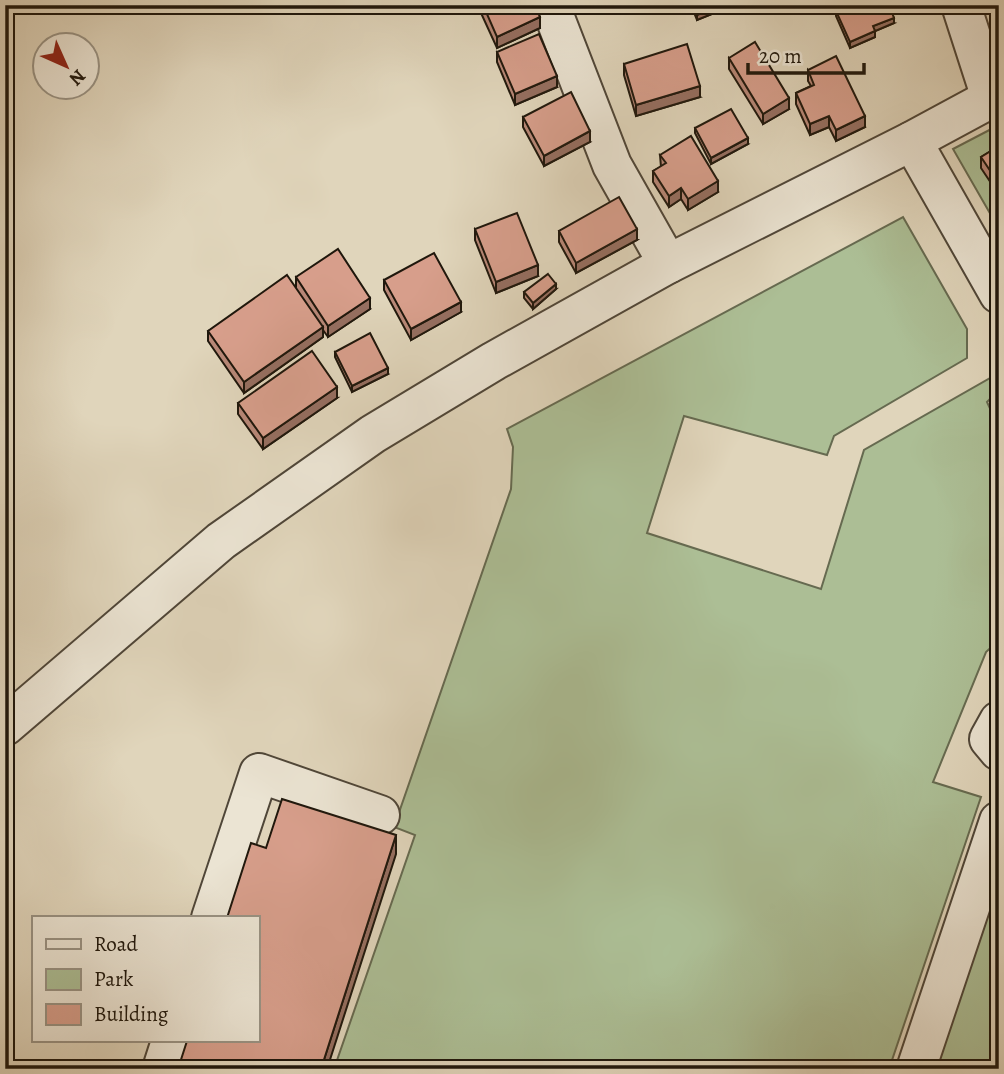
<svg xmlns="http://www.w3.org/2000/svg" width="1004" height="1074" font-family="Alegreya,serif">
<style>
.green{fill:#acbe95;stroke:#666a50;stroke-width:2}
.lines{fill:none;stroke-linecap:round;stroke-linejoin:round}
.minor-casing{stroke:#4f4638;stroke-width:42}
.minor{stroke:#ebe4d3;stroke-width:38}
.wall{fill:#b98878;stroke:#1f170c;stroke-width:2}
.shaded-wall{fill:#966f61;stroke:#1f170c;stroke-width:2}
.building{fill:#d79e8b;stroke:#1f170c;stroke-width:2}
</style>
<rect width="100%" height="100%" fill="#e0d5bb"/>
<filter id="stains"><feTurbulence type="fractalNoise" baseFrequency=".00286" numOctaves="4"/><feColorMatrix values="0 0 0 0 .2 0 0 0 0 .09 0 0 0 0 .02 0 0 0 .5 -.17"/></filter>
<radialGradient id="worn" r=".72"><stop offset=".6" stop-color="#630" stop-opacity="0"/><stop offset="1" stop-color="#630" stop-opacity=".3"/></radialGradient>
<!-- green -->
<g class="green">
<polygon points="999,125 999,229 953,149"/>
<polygon points="903,217 967,329 967,358 834,436 827,455 684,416 647,533 821,589 864,450 999,373 999,390 987,402 999,428 999,640 986,652 933,782 981,797 889,1069 334,1069 415,835 394,827 511,489 513,447 507,429"/>
<polygon points="999,871 999,1069 933,1069"/>
</g>
<g class="lines">
<defs>
<g id="minor">
<polyline points="550,5 612,165 668,264"/>
<polyline points="961,5 991,98"/>
<polyline points="912,141 999,294"/>
<polyline points="999,721 989,739 999,751"/>
<polyline points="5,726 221,541 373,434 494,361 668,264 912,141 999,94"/>
<polyline points="211,918 259,773 380,815"/>
<polyline points="162,1069 171,1041"/>
<polyline points="916,1069 999,821"/>
</g>
</defs>
<!-- minor casing -->
<use href="#minor" class="minor-casing"/>
<!-- minor -->
<use href="#minor" class="minor"/>
</g>
<!-- wall -->
<g class="wall">
<polygon points="481,5 535,5 540,28 497,48 481,13"/>
<polygon points="691,5 734,5 697,20"/>
<polygon points="836,11 894,23 875,31 875,37 850,48 836,16"/>
<polygon points="497,52 557,87 515,105 497,62"/>
<polygon points="729,58 789,109 763,124 729,69"/>
<polygon points="624,64 700,97 636,116 624,75"/>
<polygon points="808,70 865,127 836,141 829,127 810,135 796,104 796,93 811,86 808,81"/>
<polygon points="523,117 590,142 544,166 523,127"/>
<polygon points="695,128 748,144 711,164 695,133"/>
<polygon points="999,146 999,195 981,168 981,157"/>
<polygon points="660,155 718,192 688,210 681,199 669,207 653,182 653,171 661,167"/>
<polygon points="475,229 538,276 496,293 475,240"/>
<polygon points="559,231 637,240 576,273 559,242"/>
<polygon points="296,277 370,309 328,337 323,330 323,337 244,393 208,341 208,331 296,287"/>
<polygon points="384,280 461,312 411,340 384,290"/>
<polygon points="556,289 533,309 524,298 524,292"/>
<polygon points="335,352 388,374 352,392 335,357"/>
<polygon points="337,398 263,449 238,414 238,403"/>
</g>
<!-- shaded-wall -->
<g class="shaded-wall">
<polygon points="720,5 734,5 697,20 697,15"/>
<polygon points="540,17 540,28 497,48 497,37"/>
<polygon points="894,18 894,23 873,32 873,26"/>
<polygon points="875,31 875,37 850,48 850,42"/>
<polygon points="557,76 557,87 515,105 515,94"/>
<polygon points="700,86 700,97 636,116 636,105"/>
<polygon points="789,98 789,109 763,124 763,114"/>
<polygon points="829,116 829,127 810,135 810,124"/>
<polygon points="865,116 865,127 836,141 836,130"/>
<polygon points="590,131 590,142 544,166 544,156"/>
<polygon points="748,138 748,144 711,164 711,158"/>
<polygon points="718,181 718,192 688,210 688,199"/>
<polygon points="681,188 681,199 669,207 669,196"/>
<polygon points="637,229 637,240 576,273 576,263"/>
<polygon points="538,265 538,276 496,293 496,282"/>
<polygon points="556,284 556,289 533,309 533,303"/>
<polygon points="370,298 370,309 328,337 328,326"/>
<polygon points="461,302 461,312 411,340 411,329"/>
<polygon points="323,327 323,337 244,393 244,382"/>
<polygon points="388,368 388,374 352,392 352,386"/>
<polygon points="337,387 337,398 263,449 263,438"/>
<polygon points="396,835 396,854 327,1069 321,1069"/>
</g>
<!-- building -->
<g class="building">
<polygon points="483,5 535,5 540,17 497,37"/>
<polygon points="693,5 720,5 697,15"/>
<polygon points="848,5 889,5 894,18 873,26 875,31 850,42 836,11"/>
<polygon points="539,34 557,76 515,94 497,52"/>
<polygon points="755,42 789,98 763,114 729,58"/>
<polygon points="687,44 700,86 636,105 624,64"/>
<polygon points="836,56 865,116 836,130 829,116 810,124 796,93 814,85 808,70"/>
<polygon points="571,92 590,131 544,156 523,117"/>
<polygon points="731,109 748,138 711,158 695,128"/>
<polygon points="691,136 718,181 688,199 681,188 669,196 653,171 666,163 660,155"/>
<polygon points="999,146 999,184 981,157"/>
<polygon points="619,197 637,229 576,263 559,231"/>
<polygon points="517,213 538,265 496,282 475,229"/>
<polygon points="338,249 370,298 328,326 296,277"/>
<polygon points="434,253 461,302 411,329 384,280"/>
<polygon points="548,274 556,284 533,303 524,292"/>
<polygon points="287,275 323,327 244,382 208,331"/>
<polygon points="370,333 388,368 352,386 335,352"/>
<polygon points="312,351 337,387 263,438 238,403"/>
<polygon points="282,799 396,835 321,1069 178,1069 187,1041 257,1041 257,918 227,918 251,843 266,848"/>
</g>
<!-- margin -->
<rect width="1004" height="1074" fill="none" stroke="#e0d5bb" stroke-width="28"/>
<rect x="7" y="7" width="990" height="1060" fill="none" stroke="#1f170c" stroke-width="3.5"/>
<rect x="14" y="14" width="976" height="1046" fill="none" stroke="#1f170c" stroke-width="2"/>
<!-- legend -->
<rect x="32" y="916" width="228" height="126" fill="#ebe4d3" stroke="#999283" stroke-width="2"/>
<rect x="46" y="939" width="35" height="10" fill="#ebe4d3" stroke="#999283" stroke-width="2"/>
<text x="94" y="951" font-size="21" fill="#1f170c">Road</text>
<rect x="46" y="969" width="35" height="21" fill="#acbe95" stroke="#999283" stroke-width="2"/>
<text x="94" y="986" font-size="21" fill="#1f170c">Park</text>
<rect x="46" y="1004" width="35" height="21" fill="#d79e8b" stroke="#999283" stroke-width="2"/>
<text x="94" y="1021" font-size="21" fill="#1f170c">Building</text>
<!-- north arrow -->
<g transform="translate(66 66) rotate(135)"><circle r="33" fill="#ebe4d3" stroke="#999283" stroke-width="2"/>
<path d="M0-5L12 26L0 18L-12 26Z" fill="#8f2418"/>
<text y="-10" font-size="19" font-weight="bold" text-anchor="middle" fill="#1f170c">N</text>
</g>
<!-- scale -->
<path d="M748 63v10h116v-10" fill="none" stroke="#1f170c" stroke-width="3.5"/>
<text x="759" y="63" font-size="21" fill="#1f170c" stroke="#ebe4d3" stroke-width="5" paint-order="stroke">20 m</text>
<rect width="100%" height="100%" filter="url(#stains)"/>
<rect width="100%" height="100%" fill="url(#worn)"/>
</svg>
